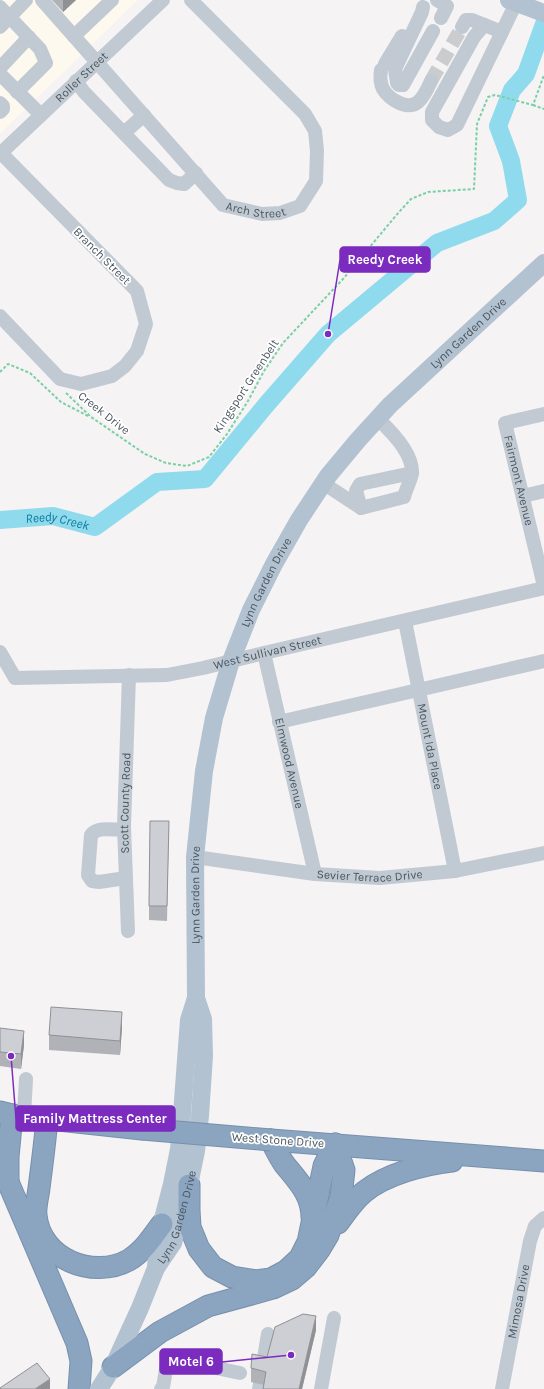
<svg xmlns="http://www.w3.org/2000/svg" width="544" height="1389" font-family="Karla,sans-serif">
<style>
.commercial{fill:#fdf9ef}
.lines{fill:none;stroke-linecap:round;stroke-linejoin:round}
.river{stroke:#90daee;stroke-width:18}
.minor-tunnel{stroke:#caccce;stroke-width:14;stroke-dasharray:14 7;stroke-linecap:butt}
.highway-casing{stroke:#7690ad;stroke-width:23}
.path{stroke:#7ad0a6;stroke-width:2;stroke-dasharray:3 2;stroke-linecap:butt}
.minor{stroke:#c1cad2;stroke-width:14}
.major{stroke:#b3c2d1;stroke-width:18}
.highway{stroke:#8ba5c1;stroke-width:21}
.highway-bridge-casing{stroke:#7690ad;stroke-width:23;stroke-linecap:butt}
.highway-bridge{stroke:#8ba5c1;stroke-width:21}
.wall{fill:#b0b2b7}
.shaded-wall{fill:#909195}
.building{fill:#cdcfd5;stroke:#909195}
.labels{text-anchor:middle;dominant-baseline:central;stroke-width:3.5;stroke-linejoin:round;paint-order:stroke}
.street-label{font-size:12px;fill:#4a5661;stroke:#fff}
.water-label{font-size:13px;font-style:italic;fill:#0c7c9b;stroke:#fff}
.leader{fill:none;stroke:#7b2cbf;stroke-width:1.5}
.callout-dot{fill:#7b2cbf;stroke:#fff;stroke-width:1.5}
.callout{fill:#7b2cbf;stroke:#7b2cbf;stroke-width:1.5}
.callout-label{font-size:13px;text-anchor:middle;font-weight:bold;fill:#fff}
</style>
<rect width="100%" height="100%" fill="#f5f3f3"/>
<!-- commercial -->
<polygon class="commercial" points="0,0 138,0 0,134"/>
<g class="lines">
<!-- river -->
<path class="river" id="s1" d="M0,520l53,-4 42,11 62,-45 48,-3 61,-74 62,-71 109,-91 57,-22 24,-21 -7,-39 -13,-35 14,-36 14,-16 18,-50"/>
<!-- minor-tunnel -->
<polyline class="minor-tunnel" points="431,81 462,27"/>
<defs>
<g id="highway">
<polyline points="0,1112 12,1115 142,1129"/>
<path d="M47,1119c-2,23 -5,46 -8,69 -1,9 -4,19 -3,27 4,44 57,65 93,45 15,-9 23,-23 33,-36"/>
<polyline points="271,1140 544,1161"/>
<path d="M271,1140c4,8 8,17 14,25 13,16 27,30 27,52"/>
<polyline points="0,1170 8,1182 77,1343 81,1361 79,1389"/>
<polyline points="8,1182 8,1157 12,1115"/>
<polyline points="189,1185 189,1210 190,1227 199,1249 213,1267 232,1277 256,1281 271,1279 286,1271 300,1258 308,1242 324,1166 335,1144"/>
<path d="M338,1223c8,-11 16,-23 26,-31 22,-18 61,-28 88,-31"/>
<polyline points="113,1367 160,1332 208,1306 273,1288 292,1279 306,1267 319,1250 328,1235 341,1197 344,1170 335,1144"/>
</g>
</defs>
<!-- highway casing -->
<use href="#highway" class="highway-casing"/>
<!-- path -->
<g class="path">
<polyline points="533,105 544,109"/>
<polyline points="0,372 8,364 30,373 61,402 88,416"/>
<polyline points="66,393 91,417 145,454 166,463 187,466 209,457 227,434 248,401 264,371 283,343 343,279 399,212 411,199 428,192 474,189 477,124 488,97 495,95 533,105 544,75"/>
</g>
<!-- minor -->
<g class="minor">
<path id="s2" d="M42,0l181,205 39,9 18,-1 20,-7 16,-25 1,-30 -2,-20 -10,-17 -114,-114"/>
<polyline points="437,0 447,6 441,18"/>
<polyline points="0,7 40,49 46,63 17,92"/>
<polyline points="423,7 422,12 395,69 397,83 399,85 403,85 433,31"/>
<polyline points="484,25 474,37 432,112 432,120 439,127 448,130 457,125 502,32"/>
<polyline points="0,27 26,0"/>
<polyline points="462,27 466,20 472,20 502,32 516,3"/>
<polyline points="74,36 112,0"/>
<polyline points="385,64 402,36"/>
<polyline points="0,68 29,37"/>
<path d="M381,70c-1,6 -1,13 2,19 6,10 24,22 35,13 6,-5 10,-14 13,-21"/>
<polyline points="0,74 41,115"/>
<polyline points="76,81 84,92 169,180 177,183 184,184 196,173"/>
<polyline points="0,103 3,106 3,109 0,112"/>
<polyline points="124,133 144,115"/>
<path id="s3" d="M0,154l163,-154"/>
<polyline points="0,316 60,379 81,384 112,376 125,366 137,351 146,324 137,291 1,153"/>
<path id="s4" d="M544,414l-39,9 39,163"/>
<path d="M323,483l38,25 43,-11c2,-8 7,-17 8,-24 1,-20 -21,-42 -34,-54"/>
<polyline points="523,496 544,491"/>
<polyline points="361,508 356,491 360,484 412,473"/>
<path id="s5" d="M405,621l50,250"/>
<path id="s6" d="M0,652l15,26 152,-3 36,-7 61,-15 280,-65"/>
<path id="s7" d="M264,653l51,221"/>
<polyline points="279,722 544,661"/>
<path d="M124,830c-11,0 -26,-4 -33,5l-3,40 4,6 7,1 27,-4"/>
<path id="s8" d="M195,857l120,17 65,4 75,-7 89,-18"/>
<path id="s9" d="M128,931l-4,-104 5,-152"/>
<polyline points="24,1116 26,1079"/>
<polyline points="262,1370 268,1334"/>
<polyline points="161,1389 163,1387 168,1358 240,1373"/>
<polyline points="259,1389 260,1384"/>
<polyline points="321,1389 334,1318"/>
<path id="s10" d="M502,1389l28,-148 5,-15 9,-8"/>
</g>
<!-- major -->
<g class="major">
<polyline points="509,0 544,13"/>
<path id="s11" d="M156,1268l2,-30 14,-54 7,-35 3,-35 7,-94 7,-22 -1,-141 9,-86 10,-53 17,-57 20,-51 23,-46 25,-44 29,-44 30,-36 32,-35 154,-142"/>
<path id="s12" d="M99,1389l14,-22 27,-59 16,-40 17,-25 16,-58 7,-34 4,-35 4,-60 -1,-37 -7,-21"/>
</g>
<!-- highway -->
<use href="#highway" class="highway"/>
<defs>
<polyline id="highway-bridge" points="142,1129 271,1140"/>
</defs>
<!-- highway-bridge casing -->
<use href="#highway-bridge" class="highway-bridge-casing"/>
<!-- highway-bridge -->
<use href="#highway-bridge" class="highway-bridge"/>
</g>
<!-- wall -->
<g class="wall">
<polygon points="52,0 76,0 63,12"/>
<polygon points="169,821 167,921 149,920 149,906"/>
<polygon points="122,1027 120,1055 49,1050 49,1035"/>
<polygon points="0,1028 24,1045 21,1069 0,1066"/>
<polygon points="316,1330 302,1389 263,1389 264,1385 251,1382 251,1368 267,1357"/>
</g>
<!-- shaded-wall -->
<g class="shaded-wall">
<polygon points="63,0 76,0 63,12"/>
<polygon points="122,1012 122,1027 120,1055 120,1041"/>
<polygon points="24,1031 24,1045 21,1069 21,1054"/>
<polygon points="316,1316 316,1330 302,1389 299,1389"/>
<polygon points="50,1379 50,1389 35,1389"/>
</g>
<!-- building -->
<g class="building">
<polygon points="150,821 169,821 167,906 149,906"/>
<polygon points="51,1007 122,1012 120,1041 49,1035"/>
<polygon points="0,1028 24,1031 21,1054 0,1052"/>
<polygon points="303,1314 316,1316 299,1389 263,1389 266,1372 251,1368 252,1354 267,1357 275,1327"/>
<polygon points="37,1363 50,1379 35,1389 0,1389 0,1388"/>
</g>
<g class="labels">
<!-- street labels -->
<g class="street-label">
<text stroke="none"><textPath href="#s3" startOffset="112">Roller Street</textPath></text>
<text stroke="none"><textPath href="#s2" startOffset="307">Arch Street</textPath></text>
<text transform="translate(102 256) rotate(45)">Branch Street</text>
<text stroke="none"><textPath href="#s11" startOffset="1025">Lynn Garden Drive</textPath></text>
<text transform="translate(246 386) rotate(-57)">Kingsport Greenbelt</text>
<text transform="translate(104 413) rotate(38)">Creek Drive</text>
<text stroke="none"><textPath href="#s4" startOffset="99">Fairmont Avenue</textPath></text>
<text stroke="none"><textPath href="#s11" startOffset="701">Lynn Garden Drive</textPath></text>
<text stroke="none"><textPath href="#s6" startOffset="285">West Sullivan Street</textPath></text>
<text stroke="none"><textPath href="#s5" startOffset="128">Mount Ida Place</textPath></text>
<text stroke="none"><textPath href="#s7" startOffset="113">Elmwood Avenue</textPath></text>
<text stroke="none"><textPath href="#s9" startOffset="128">Scott County Road</textPath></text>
<text stroke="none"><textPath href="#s8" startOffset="176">Sevier Terrace Drive</textPath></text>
<text stroke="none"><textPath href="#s11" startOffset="377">Lynn Garden Drive</textPath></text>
<text transform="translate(278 1140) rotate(4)">West Stone Drive</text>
<text stroke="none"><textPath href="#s12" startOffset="190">Lynn Garden Drive</textPath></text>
<text stroke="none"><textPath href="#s10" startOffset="89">Mimosa Drive</textPath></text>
</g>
<!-- water labels -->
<g class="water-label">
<text stroke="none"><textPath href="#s1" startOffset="58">Reedy Creek</textPath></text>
</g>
</g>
<!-- callouts -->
<path class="leader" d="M328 334L340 260M11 1056L16 1119M291 1355L222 1362"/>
<g class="callout-dot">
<circle cx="328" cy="334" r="4"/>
<circle cx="11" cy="1056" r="4"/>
<circle cx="291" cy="1355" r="4"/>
</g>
<g class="callout">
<rect x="340" y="247" width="90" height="25" rx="4"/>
<rect x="16" y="1106" width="159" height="25" rx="4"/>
<rect x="160" y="1349" width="62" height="25" rx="4"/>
</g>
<g class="callout-label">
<text x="385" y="264">Reedy Creek</text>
<text x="95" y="1123">Family Mattress Center</text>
<text x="191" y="1366">Motel 6</text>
</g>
</svg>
